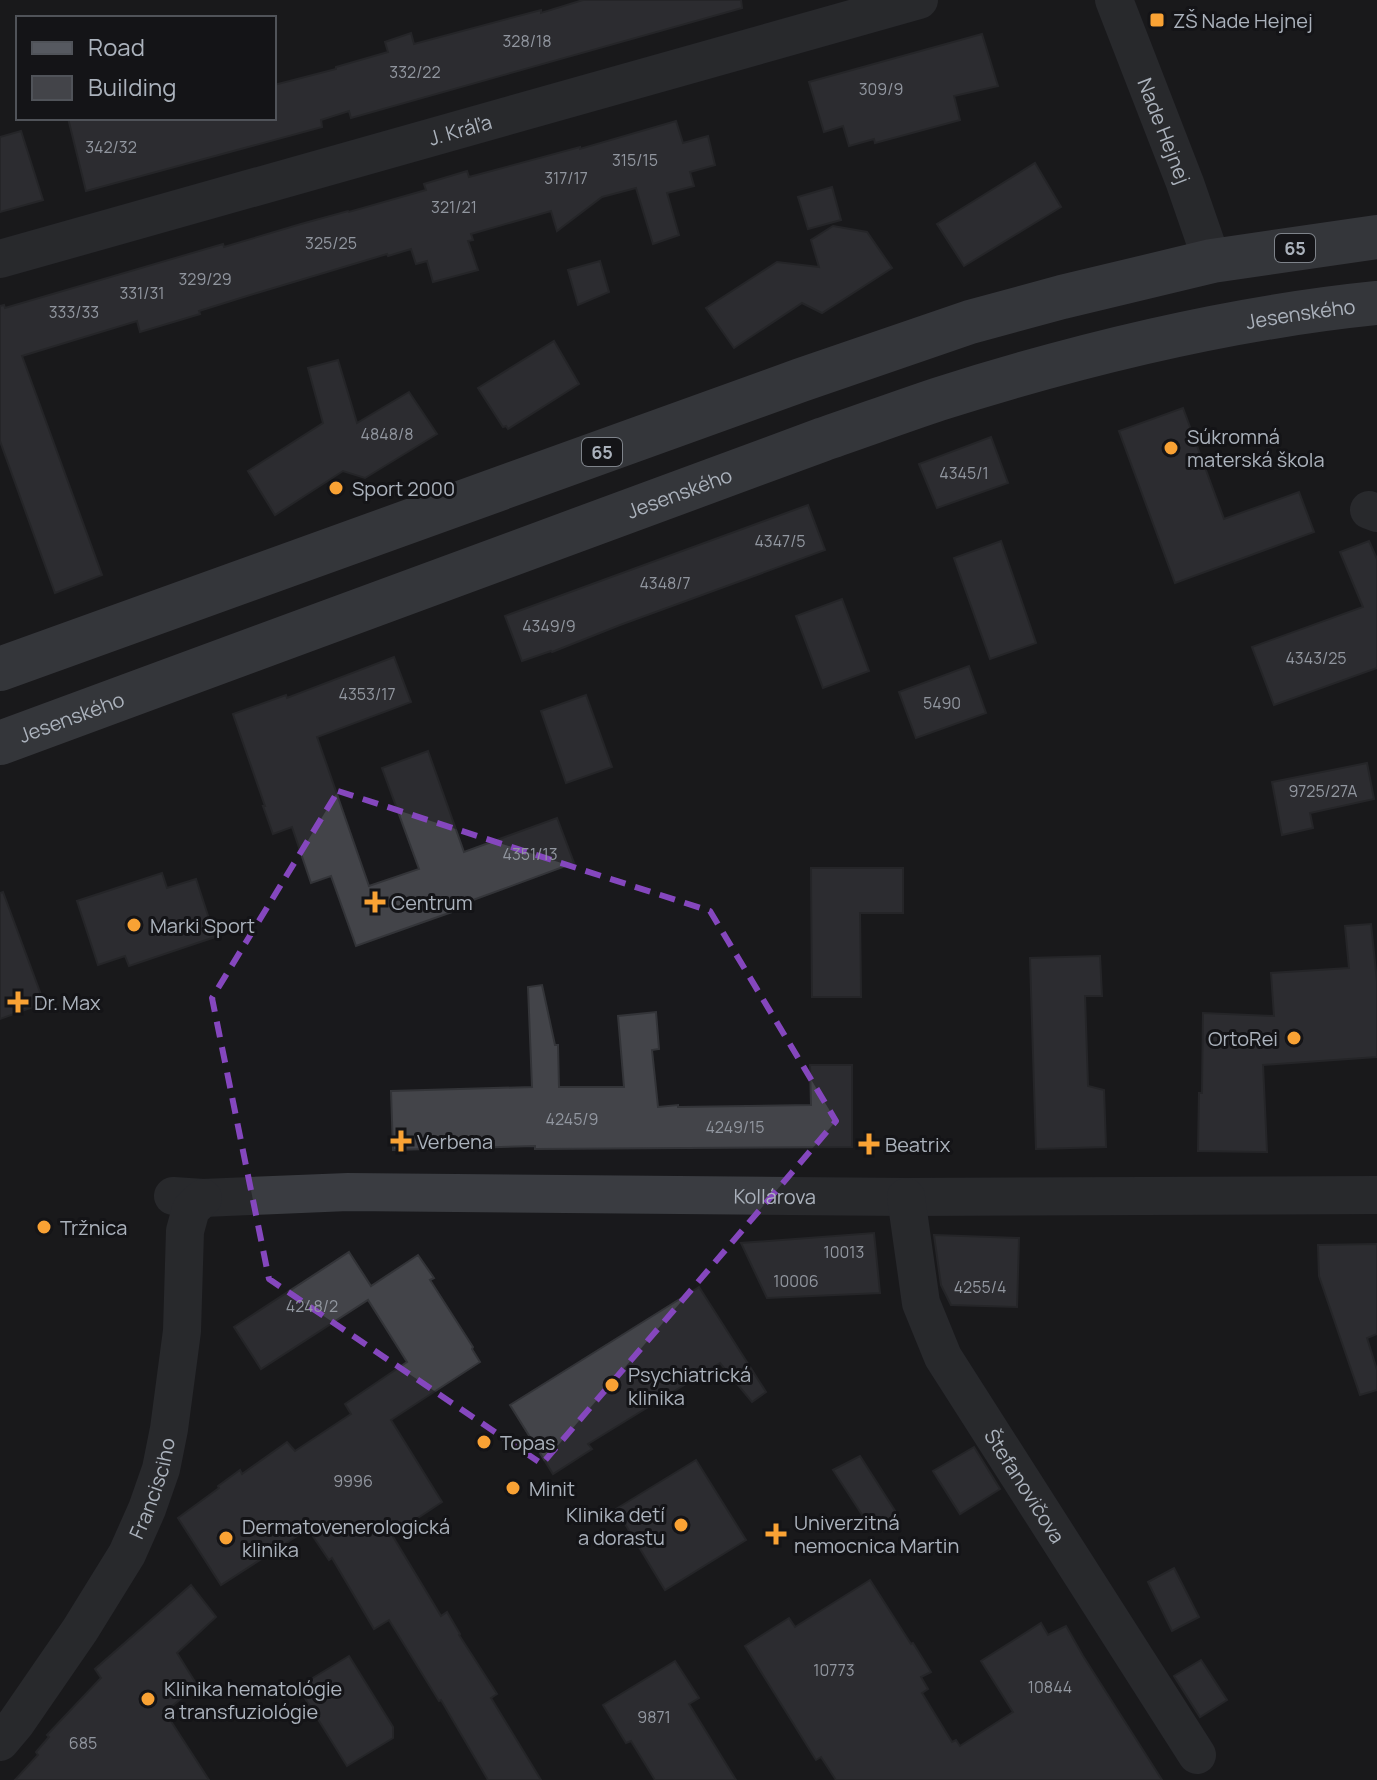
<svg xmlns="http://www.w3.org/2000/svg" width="1377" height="1780" font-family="Manrope,sans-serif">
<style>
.building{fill:#434449;stroke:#333438;stroke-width:2}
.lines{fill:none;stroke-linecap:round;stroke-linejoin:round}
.minor{stroke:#3a3c41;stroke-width:38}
.major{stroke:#565960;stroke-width:44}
.marked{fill:none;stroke:#8547be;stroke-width:6;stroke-dasharray:16 10;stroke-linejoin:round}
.poi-dot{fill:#f9a234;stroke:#141417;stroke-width:3}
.labels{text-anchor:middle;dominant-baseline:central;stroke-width:6;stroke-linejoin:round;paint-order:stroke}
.number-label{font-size:16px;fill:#91969f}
.shield{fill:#141417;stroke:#7e838a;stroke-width:2}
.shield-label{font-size:18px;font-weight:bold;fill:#abb2bc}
.poi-label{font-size:20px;fill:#abb2bc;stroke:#141417;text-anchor:start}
.street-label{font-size:20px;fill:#abb2bc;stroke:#141417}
</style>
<rect width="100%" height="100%" fill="#19191c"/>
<!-- building -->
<g class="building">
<polygon points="583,0 741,0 742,8 351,118 349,111 321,120 322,127 86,191 68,118 274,118 274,85 336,69 336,67 388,52 385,42 411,33 414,44 541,10 541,13"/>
<polygon points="982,34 998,86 954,96 960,120 875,143 874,139 849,146 843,126 824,132 809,82"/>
<polygon points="676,121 683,143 708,136 715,165 690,172 694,186 667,193 679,235 653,244 636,188 602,197 557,231 551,211 471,234 473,240 468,241 478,270 433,282 427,261 416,264 411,249 388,256 387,254 247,296 199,311 200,314 140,332 137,321 22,356 102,575 55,593 0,441 0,306 4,305 5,308 223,244 224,247 301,224 348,211 349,212 426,190 424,184 467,171 469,177 580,147 580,149"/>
<polygon points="21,131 43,200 0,212 0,137"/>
<polygon points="1035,163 1061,207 964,266 937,224"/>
<polygon points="832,187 841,220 808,229 798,197"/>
<polygon points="833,226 867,232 892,268 822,313 802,303 734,348 706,308 777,262 819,267 811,240"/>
<polygon points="600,261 609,292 578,305 568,270"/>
<polygon points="554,341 579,384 508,429 506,426 503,427 478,388"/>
<polygon points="338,360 357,423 409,392 437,434 365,478 343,471 275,515 248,471 323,423 308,368"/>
<polygon points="1183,408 1224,519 1299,492 1314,532 1175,583 1119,431"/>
<polygon points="991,437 1008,483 937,508 919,464"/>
<polygon points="808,505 825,550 620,625 552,652 551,651 522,661 505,616"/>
<polygon points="1001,541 1036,643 990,659 954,558"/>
<polygon points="1369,541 1377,559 1377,668 1274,705 1252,647 1363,607 1340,552"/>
<polygon points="842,599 869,671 823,688 796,616"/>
<polygon points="394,657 411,702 317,737 369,886 419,869 382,768 428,751 464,852 557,818 574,863 465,903 466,907 356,946 331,876 311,883 292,827 273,834 263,806 265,806 233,714 286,695 287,698"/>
<polygon points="969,666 986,713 916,738 899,692"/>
<polygon points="586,695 612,767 566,783 541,711"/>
<polygon points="1367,763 1374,799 1310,813 1313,828 1282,835 1272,782"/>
<polygon points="811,868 903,868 903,913 860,913 861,997 812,997"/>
<polygon points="162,873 167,888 196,879 215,937 129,966 125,956 98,965 77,901"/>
<polygon points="3,892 44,1003 0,1019 0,893"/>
<polygon points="1371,924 1377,982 1377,1057 1263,1065 1267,1152 1198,1151 1199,1093 1202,1093 1203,1013 1274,1016 1271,973 1349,968 1345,926"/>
<polygon points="1100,956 1102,996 1085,996 1088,1086 1104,1090 1106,1147 1036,1149 1030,958"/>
<polygon points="542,985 555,1045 558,1045 559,1087 624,1087 618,1016 656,1012 659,1049 652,1050 658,1107 678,1105 678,1107 811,1105 810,1065 852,1065 852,1147 535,1149 535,1146 393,1150 391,1091 532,1087 528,987"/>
<polygon points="874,1233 880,1293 767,1298 741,1243"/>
<polygon points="934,1235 1019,1238 1017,1307 951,1305 941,1285"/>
<polygon points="1377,1244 1377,1334 1367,1338 1377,1370 1377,1390 1360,1395 1319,1276 1318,1245"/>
<polygon points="349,1252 371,1286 418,1255 434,1278 430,1280 473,1347 472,1349 480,1362 391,1420 442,1502 392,1535 441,1616 447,1612 460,1634 459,1635 497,1694 491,1698 541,1780 488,1780 441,1700 439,1701 389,1620 374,1629 332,1558 329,1560 308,1529 221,1585 178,1518 219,1488 218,1486 240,1470 242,1474 287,1442 295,1451 351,1414 345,1404 407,1362 368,1300 261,1369 234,1327"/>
<polygon points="699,1287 766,1392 752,1402 720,1363 588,1444 592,1449 553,1474 510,1405"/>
<polygon points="974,1447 1000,1489 960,1514 933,1471"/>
<polygon points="860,1456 897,1514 872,1530 833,1470"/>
<polygon points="696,1460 746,1540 665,1590 616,1509"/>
<polygon points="1174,1568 1199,1617 1172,1631 1148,1582"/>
<polygon points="870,1580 911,1644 913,1643 931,1672 921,1677 928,1689 922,1693 952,1742 956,1740 960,1746 1013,1712 981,1661 1041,1623 1048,1635 1066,1626 1083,1656 1162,1780 836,1780 821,1757 816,1760 745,1646 789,1618 795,1627"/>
<polygon points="191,1585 216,1617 177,1653 197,1685 165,1712 209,1780 15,1780 38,1755 36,1752 49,1737 47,1735 101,1678 95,1669"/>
<polygon points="349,1656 393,1727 393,1738 347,1766 298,1687"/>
<polygon points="1201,1660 1227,1700 1200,1717 1174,1676"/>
<polygon points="675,1661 699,1698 689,1704 736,1780 655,1780 631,1741 626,1743 603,1705"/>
</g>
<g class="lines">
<!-- minor -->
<g class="minor">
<path id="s1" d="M1114,0l71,183 27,78"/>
<path id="s2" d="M0,259l919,-259"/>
<polyline points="1369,510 1377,513"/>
<path id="s3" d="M173,1196l30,2 145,-6 558,5 471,-2"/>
<path id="s4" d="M906,1197l15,106 22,54 254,398"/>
<path id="s5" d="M0,1742l16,-19 64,-93 47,-76 20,-45 14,-40 8,-40 13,-98 3,-100 6,-22 12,-11"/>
</g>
<!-- major -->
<g class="major">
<polyline points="0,669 801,380 970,322 1062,297 1212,261 1377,237"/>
<path id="s6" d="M0,743l824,-304c38,-13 76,-27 115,-40 142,-45 289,-81 438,-96"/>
</g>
</g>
<!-- marked area -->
<path d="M0 0H1377V1780H0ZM338,791l372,120 126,210 -294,343 -273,-185 -57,-281z" fill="#19191c" fill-opacity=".55" fill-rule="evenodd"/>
<path class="marked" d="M338,791l372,120 126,210 -294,343 -273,-185 -57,-281z"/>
<!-- markers -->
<g class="poi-dot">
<rect x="1149" y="12" width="16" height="16" rx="4"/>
<circle cx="1171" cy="448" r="8"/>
<circle cx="336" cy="488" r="8"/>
<path d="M371 890h8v8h8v8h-8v8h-8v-8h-8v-8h8z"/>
<circle cx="134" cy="925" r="8"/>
<path d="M14 990h8v8h8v8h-8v8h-8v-8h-8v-8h8z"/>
<circle cx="1294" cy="1038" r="8"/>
<path d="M397 1129h8v8h8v8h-8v8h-8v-8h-8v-8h8z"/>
<path d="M865 1132h8v8h8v8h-8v8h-8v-8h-8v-8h8z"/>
<circle cx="44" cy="1227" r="8"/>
<circle cx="612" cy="1385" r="8"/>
<circle cx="484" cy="1442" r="8"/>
<circle cx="513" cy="1488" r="8"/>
<circle cx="681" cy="1525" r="8"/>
<path d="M772 1522h8v8h8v8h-8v8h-8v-8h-8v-8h8z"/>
<circle cx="226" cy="1538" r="8"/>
<circle cx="148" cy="1699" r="8"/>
</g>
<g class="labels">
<!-- number labels -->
<g class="number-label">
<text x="527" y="41">328/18</text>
<text x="415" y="72">332/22</text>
<text x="881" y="89">309/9</text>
<text x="111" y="147">342/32</text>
<text x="635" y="160">315/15</text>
<text x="566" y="178">317/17</text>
<text x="454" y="207">321/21</text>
<text x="331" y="243">325/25</text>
<text x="205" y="279">329/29</text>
<text x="142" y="293">331/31</text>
<text x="74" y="312">333/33</text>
<text x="387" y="434">4848/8</text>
<text x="964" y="473">4345/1</text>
<text x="780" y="541">4347/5</text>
<text x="665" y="583">4348/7</text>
<text x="549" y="626">4349/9</text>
<text x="1316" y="658">4343/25</text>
<text x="367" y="694">4353/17</text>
<text x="942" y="703">5490</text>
<text x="1323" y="791">9725/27A</text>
<text x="530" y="854">4351/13</text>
<text x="572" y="1119">4245/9</text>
<text x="735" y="1127">4249/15</text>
<text x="844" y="1252">10013</text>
<text x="796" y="1281">10006</text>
<text x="980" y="1287">4255/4</text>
<text x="312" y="1306">4248/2</text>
<text x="353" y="1481">9996</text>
<text x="834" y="1670">10773</text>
<text x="1050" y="1687">10844</text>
<text x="654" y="1717">9871</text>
<text x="83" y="1743">685</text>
</g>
<!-- shield labels -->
<g class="shield">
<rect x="1275" y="234" width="40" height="28" rx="6"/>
<rect x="582" y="438" width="40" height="28" rx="6"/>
</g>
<g class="shield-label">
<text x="1295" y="248">65</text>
<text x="602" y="452">65</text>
</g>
<!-- poi labels -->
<g class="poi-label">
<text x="1173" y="20">ZŠ Nade Hejnej</text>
<text x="1187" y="436">Súkromná<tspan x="1187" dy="23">materská škola</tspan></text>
<text x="352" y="488">Sport 2000</text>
<text x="391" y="902">Centrum</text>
<text x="150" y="925">Marki Sport</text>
<text x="34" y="1002">Dr. Max</text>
<text x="1278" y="1038" text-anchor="end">OrtoRei</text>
<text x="417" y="1141">Verbena</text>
<text x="885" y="1144">Beatrix</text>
<text x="60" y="1227">Tržnica</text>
<text x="628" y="1374">Psychiatrická<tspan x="628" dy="23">klinika</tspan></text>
<text x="500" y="1442">Topas</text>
<text x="529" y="1488">Minit</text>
<text x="665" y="1514" text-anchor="end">Klinika detí<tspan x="665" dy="23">a dorastu</tspan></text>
<text x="794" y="1522">Univerzitná<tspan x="794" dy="23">nemocnica Martin</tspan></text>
<text x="242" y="1526">Dermatovenerologická<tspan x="242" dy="23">klinika</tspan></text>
<text x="164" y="1688">Klinika hematológie<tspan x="164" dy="23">a transfuziológie</tspan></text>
</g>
<!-- street labels -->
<g class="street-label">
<text stroke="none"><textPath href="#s2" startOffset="478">J. Kráľa</textPath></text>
<text stroke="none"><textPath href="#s1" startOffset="140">Nade Hejnej</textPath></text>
<text stroke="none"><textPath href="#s6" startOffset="1372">Jesenského</textPath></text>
<text stroke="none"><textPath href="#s6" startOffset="724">Jesenského</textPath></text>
<text stroke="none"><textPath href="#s6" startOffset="76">Jesenského</textPath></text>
<text stroke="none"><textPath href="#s3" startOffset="602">Kollárova</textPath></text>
<text stroke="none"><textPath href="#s5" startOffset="298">Francisciho</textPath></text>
<text stroke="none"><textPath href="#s4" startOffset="318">Štefanovičova</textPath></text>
</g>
</g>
<!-- legend -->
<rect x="16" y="16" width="260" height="104" fill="#141417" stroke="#505359" stroke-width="2"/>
<rect x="32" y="42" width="40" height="12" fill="#565960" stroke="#505359" stroke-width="2"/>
<text x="88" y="56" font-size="24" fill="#abb2bc">Road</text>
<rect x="32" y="76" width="40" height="24" fill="#434449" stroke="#505359" stroke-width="2"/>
<text x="88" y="96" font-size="24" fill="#abb2bc">Building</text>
</svg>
